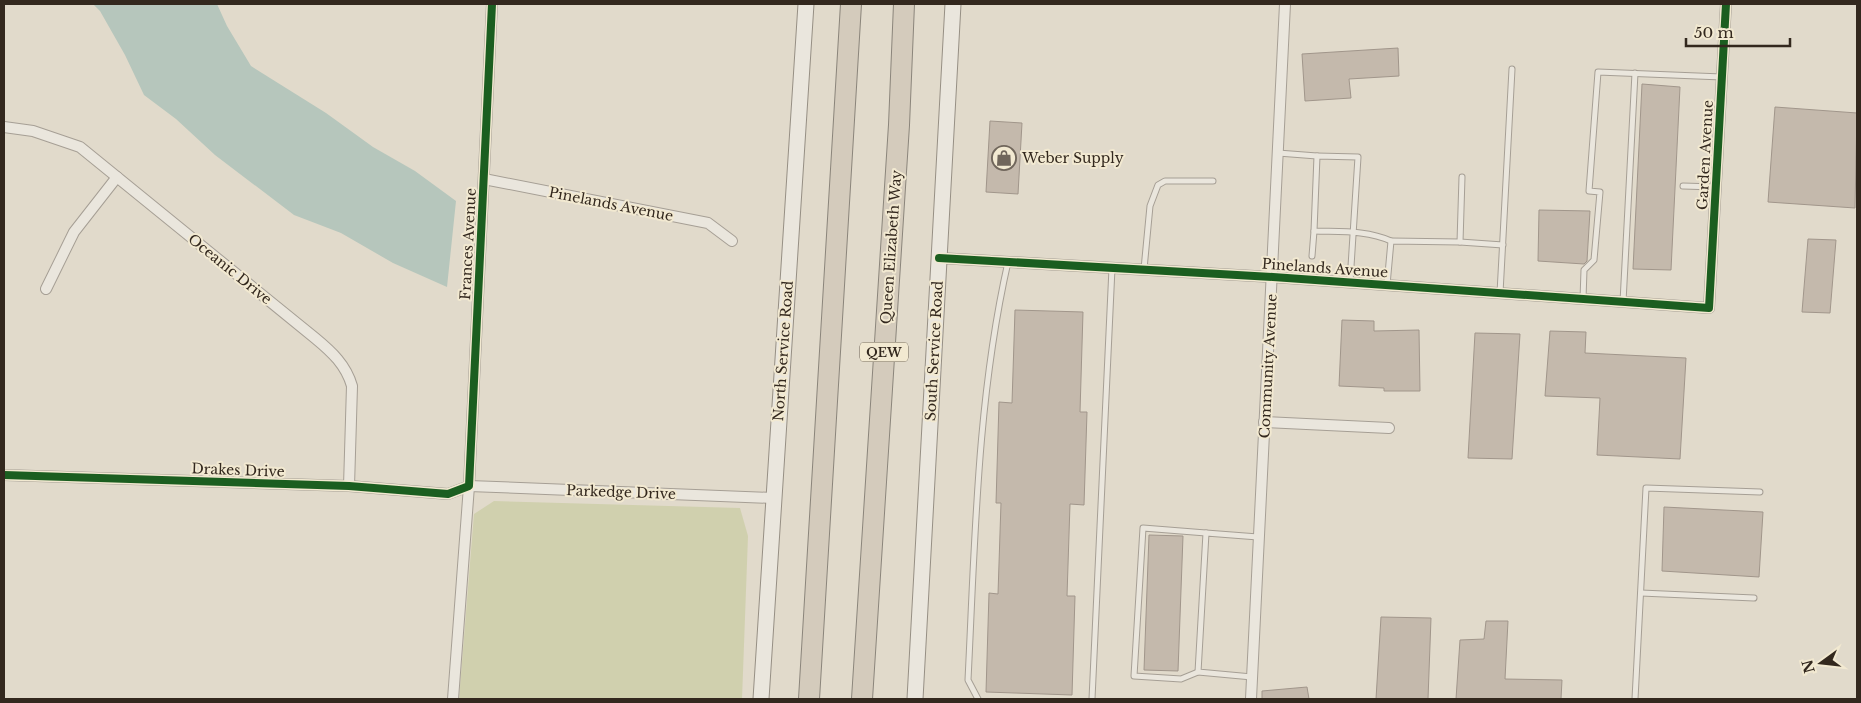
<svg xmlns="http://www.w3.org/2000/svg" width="1861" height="703" font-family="'Libre Baskerville',serif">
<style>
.green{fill:#d0d0ae}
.water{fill:#b6c6bc}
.building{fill:#c4b9ac;stroke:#a1968b}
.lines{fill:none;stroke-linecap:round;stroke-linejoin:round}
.lane-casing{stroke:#a69f95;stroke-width:7}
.street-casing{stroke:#a69f95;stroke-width:12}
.secondary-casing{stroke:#968f84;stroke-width:17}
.highway-casing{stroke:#8b857b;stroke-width:22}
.lane{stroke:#eae6dd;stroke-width:5}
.street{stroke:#eae6dd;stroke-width:10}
.secondary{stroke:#eae6dd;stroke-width:15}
.highway{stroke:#d4cbbc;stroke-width:20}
.cycleway-casing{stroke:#f2e9d1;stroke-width:11}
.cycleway{stroke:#1b5e20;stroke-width:8}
.labels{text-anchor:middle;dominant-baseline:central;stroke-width:4;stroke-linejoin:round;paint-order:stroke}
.shield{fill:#f2e9d1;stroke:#6c6254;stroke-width:1}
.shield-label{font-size:12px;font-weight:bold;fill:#33281e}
.street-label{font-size:14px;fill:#33281e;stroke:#f2e9d1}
.poi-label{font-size:14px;fill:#33281e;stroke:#f2e9d1;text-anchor:start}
</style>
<rect width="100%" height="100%" fill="#e1dacb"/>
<!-- green -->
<polygon class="green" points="494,501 740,508 748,536 742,699 459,699 474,514"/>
<!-- water -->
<polygon class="water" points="93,4 217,4 227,26 251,66 326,113 373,147 415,171 456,201 447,287 393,263 341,233 294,215 215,155 176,119 144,95 125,55 100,11"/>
<!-- building -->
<g class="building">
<polygon points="1398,48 1399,76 1349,79 1351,98 1305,101 1302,54"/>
<polygon points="1642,84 1680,87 1671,270 1633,269"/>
<polygon points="1775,107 1857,113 1855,208 1768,202"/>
<polygon points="990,121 1022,123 1018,194 986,192"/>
<polygon points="1539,210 1590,211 1587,261 1584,264 1538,261"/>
<polygon points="1808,239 1836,240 1830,313 1802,312"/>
<polygon points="1015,310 1083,312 1080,412 1087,412 1084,505 1070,504 1067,596 1075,596 1072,695 986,692 989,593 998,594 1001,503 996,503 999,402 1012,403"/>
<polygon points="1342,320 1374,321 1374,331 1419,330 1420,391 1384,391 1384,388 1339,386"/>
<polygon points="1550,331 1586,332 1585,353 1686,358 1680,459 1597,455 1600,398 1545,396"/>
<polygon points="1475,333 1520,334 1512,459 1468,458"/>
<polygon points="1664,507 1763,512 1759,577 1662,571"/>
<polygon points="1149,535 1183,536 1178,671 1144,670"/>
<polygon points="1381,617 1431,618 1428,699 1376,699"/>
<polygon points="1486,621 1508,621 1505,679 1562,680 1561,699 1456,699 1460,640 1484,639"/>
<polygon points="1307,687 1309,699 1262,699 1262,691"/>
</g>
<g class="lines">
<defs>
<g id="lane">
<polyline points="1278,153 1317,156"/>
<polyline points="1462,177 1460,242 1503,245"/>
<polyline points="1683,186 1715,187"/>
<polyline points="1312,256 1314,231"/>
<polyline points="1144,269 1150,206 1158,185 1165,181 1213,181"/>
<path d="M1350,282l8,-125 -41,-1 -3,75c26,1 53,-1 77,10"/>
<polyline points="1387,285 1391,241 1460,242"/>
<polyline points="1500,293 1512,69"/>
<polyline points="1583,299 1584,270 1594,260 1600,192 1589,191 1598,72 1722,77"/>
<polyline points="1623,302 1635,73"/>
<polyline points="1641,593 1754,598"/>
<polyline points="1198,672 1181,679 1134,676 1143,528 1206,533"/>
<polyline points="1252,677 1198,672 1206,533 1258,537"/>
<path d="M978,699l-10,-19c7,-140 9,-281 40,-418"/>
<polyline points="1092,699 1112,268"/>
<polyline points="1635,699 1646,488 1760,492"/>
</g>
<g id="street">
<path d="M4,127l29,4 47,16 235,191c17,14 31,27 37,48l-3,100"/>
<polyline points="484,179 708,223 732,241"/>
<polyline points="939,258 1273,277 1709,308 1726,4"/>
<polyline points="46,289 74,232 117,177"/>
<polyline points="1264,422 1389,428"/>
<polyline points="4,475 349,486 448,494 469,486 773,498"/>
<polyline points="453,699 469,486 492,4"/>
<polyline points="1251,699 1285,4"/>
</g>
<g id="secondary">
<polyline points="761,699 806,4"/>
<polyline points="915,699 953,4"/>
</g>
<g id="highway">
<polyline points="809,699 851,4"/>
<polyline points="862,699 899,125 904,4"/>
</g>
</defs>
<!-- lane casing -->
<use href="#lane" class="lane-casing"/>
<!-- street casing -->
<use href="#street" class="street-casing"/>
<!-- secondary casing -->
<use href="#secondary" class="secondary-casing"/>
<!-- highway casing -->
<use href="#highway" class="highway-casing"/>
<!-- lane -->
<use href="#lane" class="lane"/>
<!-- street -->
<use href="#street" class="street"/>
<!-- secondary -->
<use href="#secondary" class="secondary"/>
<!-- highway -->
<use href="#highway" class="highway"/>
<defs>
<g id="cycleway">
<polyline points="939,258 1273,277 1709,308 1726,4"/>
<polyline points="4,475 349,486 448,494 469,486 492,4"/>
</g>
</defs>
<!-- cycleway casing -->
<use href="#cycleway" class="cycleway-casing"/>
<!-- cycleway -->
<use href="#cycleway" class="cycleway"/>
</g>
<!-- icons -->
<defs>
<symbol id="shop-ring" viewBox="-11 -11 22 22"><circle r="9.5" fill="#f2e9d1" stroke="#70665b" stroke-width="1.5"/><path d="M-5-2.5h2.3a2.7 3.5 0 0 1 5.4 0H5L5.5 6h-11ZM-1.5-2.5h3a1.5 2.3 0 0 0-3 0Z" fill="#70665b"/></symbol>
</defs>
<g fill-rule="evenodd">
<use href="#shop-ring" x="990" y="144" width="28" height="28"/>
</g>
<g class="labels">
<!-- shield labels -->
<rect class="shield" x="860" y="342.5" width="48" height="19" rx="4"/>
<g class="shield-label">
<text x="884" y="352">QEW</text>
</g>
<!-- street labels -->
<g class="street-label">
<text transform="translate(1705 155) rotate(-87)">Garden Avenue</text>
<text transform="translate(611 204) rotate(11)">Pinelands Avenue</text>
<text transform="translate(468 244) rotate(-87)">Frances Avenue</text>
<text transform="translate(891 247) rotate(-86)">Queen Elizabeth Way</text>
<text transform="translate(1325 268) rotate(4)">Pinelands Avenue</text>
<text transform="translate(230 269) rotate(39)">Oceanic Drive</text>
<text transform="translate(783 351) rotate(-86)">North Service Road</text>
<text transform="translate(934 351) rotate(-87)">South Service Road</text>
<text transform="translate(1268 366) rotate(-87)">Community Avenue</text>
<text transform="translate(238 470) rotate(2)">Drakes Drive</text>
<text transform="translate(621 492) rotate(2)">Parkedge Drive</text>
</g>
<!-- poi labels -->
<g class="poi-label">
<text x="1022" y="158">Weber Supply</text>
</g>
</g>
<!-- border -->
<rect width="1861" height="703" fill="none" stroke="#33281e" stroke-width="10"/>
<!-- north arrow -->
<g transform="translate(1821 663) rotate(255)" stroke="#f2e9d1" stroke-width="4" paint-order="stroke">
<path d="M0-4L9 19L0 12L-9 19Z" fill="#33281e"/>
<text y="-8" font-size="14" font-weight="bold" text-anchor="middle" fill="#33281e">N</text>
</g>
<!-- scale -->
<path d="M1686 38v8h104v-8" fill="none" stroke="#33281e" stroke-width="2.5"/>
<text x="1694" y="38" font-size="15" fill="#33281e" stroke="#f2e9d1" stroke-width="4" paint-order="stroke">50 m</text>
</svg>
